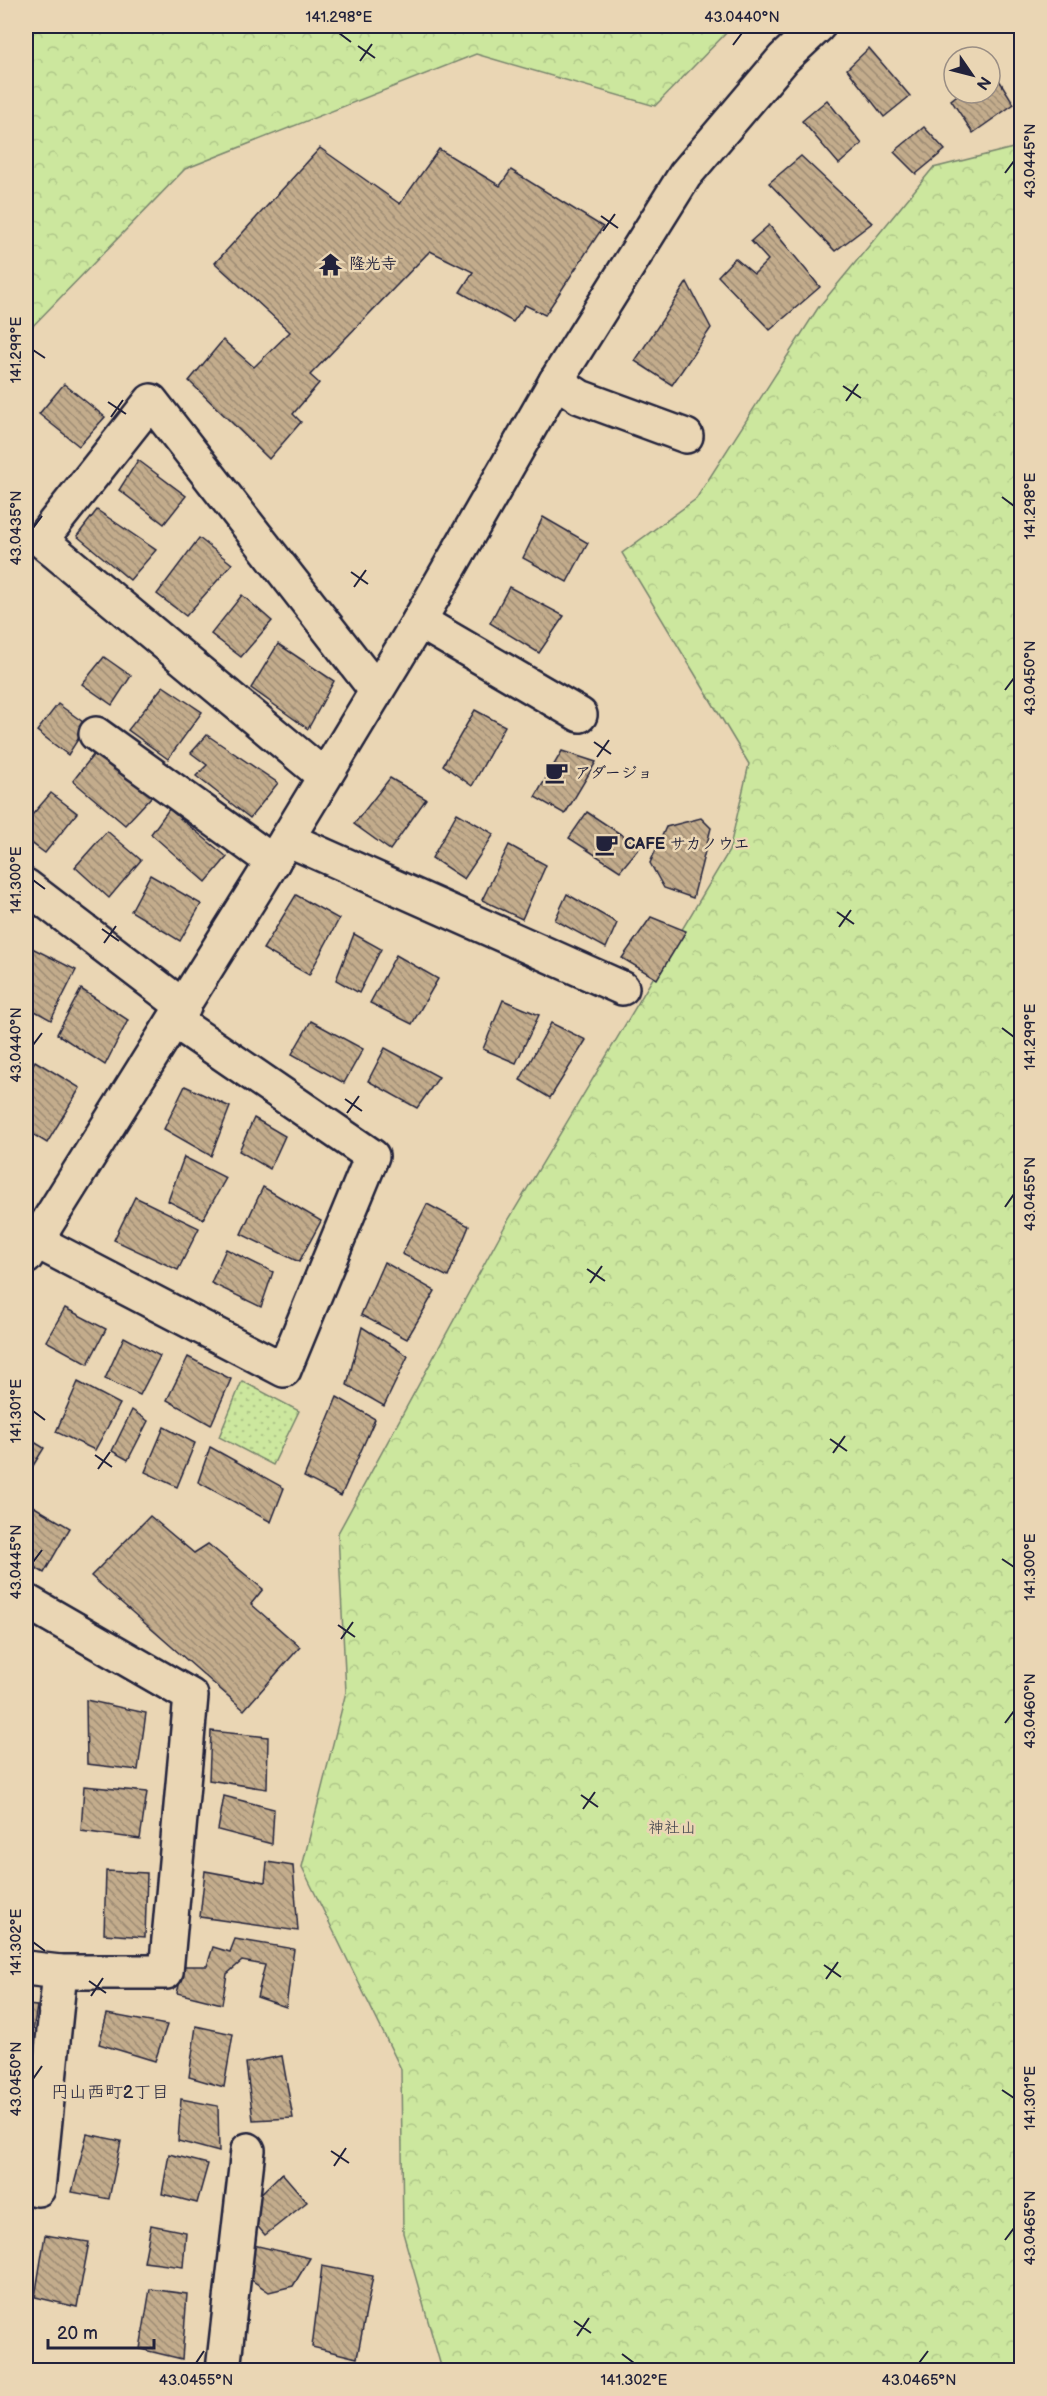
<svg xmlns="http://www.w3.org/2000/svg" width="1047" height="2396" font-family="'Balsamiq Sans','Klee One',sans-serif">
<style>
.grass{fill:url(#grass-dots);stroke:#77846c;stroke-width:1.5}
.forest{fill:url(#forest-crowns);stroke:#77846c;stroke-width:1.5}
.building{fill:url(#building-back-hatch);stroke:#22223b;stroke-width:1.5}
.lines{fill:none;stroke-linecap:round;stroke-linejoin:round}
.minor-casing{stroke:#22223b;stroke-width:38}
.minor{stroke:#ead6b4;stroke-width:33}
.ticks{fill:none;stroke:#22223b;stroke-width:2}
.labels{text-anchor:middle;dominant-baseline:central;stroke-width:5;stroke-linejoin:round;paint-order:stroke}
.poi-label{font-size:16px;font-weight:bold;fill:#22223b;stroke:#ead6b4;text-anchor:start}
.park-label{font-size:16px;fill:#3c404a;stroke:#ead6b4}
.neighbourhood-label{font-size:18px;fill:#22223b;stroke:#ead6b4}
.neatline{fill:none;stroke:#22223b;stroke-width:2}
.ticks-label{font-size:15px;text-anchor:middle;fill:#22223b}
</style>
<defs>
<pattern id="grass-dots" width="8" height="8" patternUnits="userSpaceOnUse" patternTransform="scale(1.5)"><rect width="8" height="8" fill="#cce79e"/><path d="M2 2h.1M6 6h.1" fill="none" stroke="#afc689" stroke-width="1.8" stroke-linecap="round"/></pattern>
<pattern id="forest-crowns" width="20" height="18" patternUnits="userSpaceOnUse" patternTransform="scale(1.5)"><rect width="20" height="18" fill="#cce79e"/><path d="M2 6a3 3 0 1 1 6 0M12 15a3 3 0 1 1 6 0" fill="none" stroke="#afc689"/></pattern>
<pattern id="building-back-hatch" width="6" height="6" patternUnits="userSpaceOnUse" patternTransform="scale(1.5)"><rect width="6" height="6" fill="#c3ac8c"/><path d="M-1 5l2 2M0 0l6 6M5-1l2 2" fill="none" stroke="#9e8c74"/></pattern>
</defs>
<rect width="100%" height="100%" fill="#ead6b4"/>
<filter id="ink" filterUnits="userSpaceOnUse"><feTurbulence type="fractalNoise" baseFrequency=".0167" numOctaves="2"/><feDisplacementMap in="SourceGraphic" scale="12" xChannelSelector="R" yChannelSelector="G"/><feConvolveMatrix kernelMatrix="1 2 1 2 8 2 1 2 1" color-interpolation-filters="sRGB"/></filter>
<g filter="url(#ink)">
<!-- grass -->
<polygon class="grass" points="242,1381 299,1411 273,1465 219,1437"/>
<!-- forest -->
<g class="forest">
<polygon points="26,26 733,26 655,106 476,54 185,169 26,333"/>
<polygon points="1021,146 1021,2370 442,2370 403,2233 401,2069 302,1867 346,1692 338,1533 506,1224 729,851 749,764 622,553 696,499 818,308 933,168"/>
</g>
<!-- building -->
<g class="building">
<polygon points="869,48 910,96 884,117 847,69"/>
<polygon points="991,67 1014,104 973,133 951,100 960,93 990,93"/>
<polygon points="827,100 862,144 839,164 802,121"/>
<polygon points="924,127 945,150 916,174 894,152"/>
<polygon points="320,148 400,204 439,149 500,186 511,170 603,227 545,315 525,305 513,322 460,292 473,272 430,251 310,375 319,383 293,414 301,422 269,459 189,381 223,340 254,367 290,332 215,263"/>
<polygon points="801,156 872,223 835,251 769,183"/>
<polygon points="769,225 820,287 770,330 718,276 735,258 754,274 768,260 751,241"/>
<polygon points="687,282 711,328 672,385 635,361"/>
<polygon points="64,384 105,417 79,446 39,414"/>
<polygon points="138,460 186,496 164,524 119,490"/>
<polygon points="97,510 156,550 130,580 77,536"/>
<polygon points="543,517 588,543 567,582 523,558"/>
<polygon points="199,538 232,564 186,616 157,594"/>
<polygon points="509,587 564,616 539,653 490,623"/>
<polygon points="242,595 272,621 241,657 211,634"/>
<polygon points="278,644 334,681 308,729 251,688"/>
<polygon points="104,657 131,676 112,705 82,684"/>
<polygon points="163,686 202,712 168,759 128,730"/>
<polygon points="58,704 87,725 68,755 37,731"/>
<polygon points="475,710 505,726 472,786 443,765"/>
<polygon points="207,735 278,783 250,818 196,776 207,765 191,753"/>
<polygon points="97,750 153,795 125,825 73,781"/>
<polygon points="562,751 596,762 565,814 535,797"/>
<polygon points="390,778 426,799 390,850 354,824"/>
<polygon points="51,793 77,813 45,853 26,839 26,822"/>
<polygon points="169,809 227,857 206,882 151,834"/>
<polygon points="587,812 640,847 620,871 569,838"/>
<polygon points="457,813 494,834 464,879 432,858"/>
<polygon points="701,818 711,828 693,898 664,888 650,863 666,827"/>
<polygon points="107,831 141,860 109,898 75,867"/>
<polygon points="509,845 546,865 522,919 482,900"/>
<polygon points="150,875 201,904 180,941 131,911"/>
<polygon points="567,894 617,923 606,948 555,920"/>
<polygon points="296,895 339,919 309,975 263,949"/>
<polygon points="651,917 686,931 657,979 622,958"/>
<polygon points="354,934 381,949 359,993 336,980"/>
<polygon points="26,945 76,970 51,1020 26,1006"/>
<polygon points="396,955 438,979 412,1024 370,1003"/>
<polygon points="81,989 128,1020 105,1065 57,1034"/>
<polygon points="503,1000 539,1015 516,1063 483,1049"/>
<polygon points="311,1021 363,1049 344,1083 292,1054"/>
<polygon points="551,1023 586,1040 550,1098 520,1080"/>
<polygon points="385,1048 439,1077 417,1108 368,1081"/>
<polygon points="35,1061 80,1088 47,1143 26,1130 26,1078"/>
<polygon points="185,1086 230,1107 211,1156 164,1129"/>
<polygon points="254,1118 285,1136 270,1169 239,1151"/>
<polygon points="184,1157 226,1178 203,1219 168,1201"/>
<polygon points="263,1187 321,1221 299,1262 241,1234"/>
<polygon points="135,1197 199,1228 178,1270 114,1240"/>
<polygon points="427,1204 469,1226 448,1277 402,1254"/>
<polygon points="226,1249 273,1272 261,1307 211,1283"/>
<polygon points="384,1262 435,1291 407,1339 361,1315"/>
<polygon points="65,1308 106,1329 88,1364 46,1341"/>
<polygon points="362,1327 408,1356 384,1406 347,1385"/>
<polygon points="124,1337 160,1356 140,1395 105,1379"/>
<polygon points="188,1357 231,1379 211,1425 167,1400"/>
<polygon points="78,1382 120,1404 95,1450 56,1432"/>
<polygon points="337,1397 375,1419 341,1496 304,1477"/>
<polygon points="132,1410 148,1421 128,1460 112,1451"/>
<polygon points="164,1427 195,1443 177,1487 145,1472"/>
<polygon points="26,1437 44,1448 26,1477"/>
<polygon points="210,1447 284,1488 271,1522 198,1482"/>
<polygon points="31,1505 70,1528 44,1573 26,1562 26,1516"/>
<polygon points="150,1516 194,1553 208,1544 263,1589 251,1604 300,1647 244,1710 91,1576"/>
<polygon points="86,1700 146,1713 138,1770 87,1764"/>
<polygon points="211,1731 268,1737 267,1789 209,1780"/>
<polygon points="84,1786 147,1792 140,1839 81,1831"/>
<polygon points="224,1796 274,1809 272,1844 218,1830"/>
<polygon points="267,1862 293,1866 298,1931 200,1917 205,1871 265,1882"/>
<polygon points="106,1871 147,1873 145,1937 104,1934"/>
<polygon points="235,1939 294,1949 286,2007 257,1997 265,1965 242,1961 227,1974 222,2004 177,1993 184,1966 207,1966 213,1947 230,1952"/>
<polygon points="26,2005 37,2006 27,2069 26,2069"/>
<polygon points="107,2014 167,2025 155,2061 99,2044"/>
<polygon points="196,2026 233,2034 224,2087 189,2077"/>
<polygon points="282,2056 293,2118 253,2120 246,2063"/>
<polygon points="181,2099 218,2106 219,2152 178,2141"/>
<polygon points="87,2134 121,2141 109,2199 72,2192"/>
<polygon points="169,2154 208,2164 197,2203 162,2194"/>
<polygon points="282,2173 307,2202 265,2235 244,2210"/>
<polygon points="151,2225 186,2232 183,2267 144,2262"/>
<polygon points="45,2235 89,2242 77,2307 35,2297"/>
<polygon points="245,2243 310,2258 293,2286 269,2292 247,2277"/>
<polygon points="322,2266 373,2276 357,2358 312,2347"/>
<polygon points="150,2289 187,2294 182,2359 140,2349"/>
</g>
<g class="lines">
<defs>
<g id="minor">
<polyline points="556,381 580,397 686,436"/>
<polyline points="419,621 580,715"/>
<polyline points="96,734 273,862"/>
<polyline points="324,776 41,540 151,401 376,690"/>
<polyline points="287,839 622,988"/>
<polyline points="26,886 184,1007"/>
<polyline points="36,1241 284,1370 372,1156 175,1021"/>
<polyline points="26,1257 287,839 419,621 556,381 685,175 784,58 818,26"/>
<polyline points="26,1601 191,1696 166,1972 60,1972 26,1968"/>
<polyline points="26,2187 38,2189 60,1972"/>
<polyline points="223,2370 248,2150"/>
</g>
</defs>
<!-- minor casing -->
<use href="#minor" class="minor-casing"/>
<!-- minor -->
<use href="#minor" class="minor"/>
</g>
</g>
<!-- ticks -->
<path class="ticks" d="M339,33l12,9M733,45l9,-12M358,46l17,12M360,61l12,-17M1005,173l9,-12M601,216l17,12M603,231l12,-17M33,350l12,8M843,386l18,12M846,401l12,-17M108,402l18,12M111,417l12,-17M1002,497l12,9M33,528l9,-12M351,572l17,12M354,587l12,-17M1005,690l9,-12M594,742l17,12M597,757l12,-17M33,880l12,9M837,912l17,12M839,927l12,-17M102,929l17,12M104,943l12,-17M1002,1028l12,9M33,1045l9,-12M345,1099l17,12M347,1113l12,-17M1005,1207l9,-13M587,1269l18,12M590,1283l12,-17M33,1411l12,9M830,1439l17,12M833,1453l12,-17M95,1455l17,12M98,1469l12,-17M1002,1559l12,8M33,1562l9,-12M338,1625l17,12M341,1639l12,-17M1005,1723l9,-12M581,1795l17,12M583,1809l12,-17M33,1942l12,9M824,1965l17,12M826,1979l12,-17M89,1981l17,12M91,1996l12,-18M33,2079l9,-13M1002,2090l12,8M331,2151l18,12M334,2166l12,-18M1005,2240l9,-12M574,2321l17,12M577,2336l12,-18M622,2354l12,9M196,2363l8,-12M919,2363l9,-12"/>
<!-- icons -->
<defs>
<symbol id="temple-bare" viewBox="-9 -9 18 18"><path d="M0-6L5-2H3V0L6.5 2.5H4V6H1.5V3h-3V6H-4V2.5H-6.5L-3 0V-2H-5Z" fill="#22223b" stroke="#ead6b4" stroke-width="2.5" paint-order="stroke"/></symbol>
<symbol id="cafe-bare" viewBox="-9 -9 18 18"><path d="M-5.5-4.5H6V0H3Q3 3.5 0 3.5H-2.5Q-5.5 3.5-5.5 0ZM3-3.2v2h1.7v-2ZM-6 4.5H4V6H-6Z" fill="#22223b" stroke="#ead6b4" stroke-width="2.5" paint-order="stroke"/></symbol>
</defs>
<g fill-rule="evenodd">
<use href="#temple-bare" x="314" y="248" width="33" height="33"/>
<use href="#cafe-bare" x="540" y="756" width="33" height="33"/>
<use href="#cafe-bare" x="590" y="828" width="33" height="33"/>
</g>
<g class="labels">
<!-- poi labels -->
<g class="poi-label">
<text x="349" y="264">隆光寺</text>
<text x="575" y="773">アダージョ</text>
<text x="624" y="844">CAFE サカノウエ</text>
</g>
<!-- park labels -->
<g class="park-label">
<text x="672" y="1828">神社山</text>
</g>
<!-- neighbourhood labels -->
<g class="neighbourhood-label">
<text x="110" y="2092">円山西町2丁目</text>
</g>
</g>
<!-- margin -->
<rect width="1047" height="2396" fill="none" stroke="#ead6b4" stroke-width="66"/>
<!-- north arrow -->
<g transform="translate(972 75) rotate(125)"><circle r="28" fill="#ead6b4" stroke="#9a8e84" stroke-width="1.5"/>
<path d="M0-4.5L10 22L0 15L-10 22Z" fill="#22223b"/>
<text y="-9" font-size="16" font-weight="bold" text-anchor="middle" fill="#22223b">N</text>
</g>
<!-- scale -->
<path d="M48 2339v9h106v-9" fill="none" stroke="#22223b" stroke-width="3"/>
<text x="57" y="2339" font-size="18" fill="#22223b" stroke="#ead6b4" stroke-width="4.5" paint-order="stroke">20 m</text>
<rect x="33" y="33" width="981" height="2330" class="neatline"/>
<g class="ticks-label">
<text x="339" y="22">141.298°E</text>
<text x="742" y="22">43.0440°N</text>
<text transform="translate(1030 161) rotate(-90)" y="5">43.0445°N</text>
<text transform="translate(16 350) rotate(-90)" y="5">141.299°E</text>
<text transform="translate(1030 506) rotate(-90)" y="5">141.298°E</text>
<text transform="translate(16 528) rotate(-90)" y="5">43.0435°N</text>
<text transform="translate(1030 678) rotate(-90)" y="5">43.0450°N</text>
<text transform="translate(16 880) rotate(-90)" y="5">141.300°E</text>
<text transform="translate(1030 1037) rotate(-90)" y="5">141.299°E</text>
<text transform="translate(16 1045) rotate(-90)" y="5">43.0440°N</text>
<text transform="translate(1030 1194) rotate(-90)" y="5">43.0455°N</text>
<text transform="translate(16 1411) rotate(-90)" y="5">141.301°E</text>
<text transform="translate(16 1562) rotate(-90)" y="5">43.0445°N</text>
<text transform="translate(1030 1567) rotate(-90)" y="5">141.300°E</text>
<text transform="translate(1030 1711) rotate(-90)" y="5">43.0460°N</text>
<text transform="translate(16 1942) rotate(-90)" y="5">141.302°E</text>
<text transform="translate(16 2079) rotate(-90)" y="5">43.0450°N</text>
<text transform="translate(1030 2098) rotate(-90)" y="5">141.301°E</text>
<text transform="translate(1030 2228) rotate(-90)" y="5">43.0465°N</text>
<text x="196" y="2385">43.0455°N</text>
<text x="634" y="2385">141.302°E</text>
<text x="919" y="2385">43.0465°N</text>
</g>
</svg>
